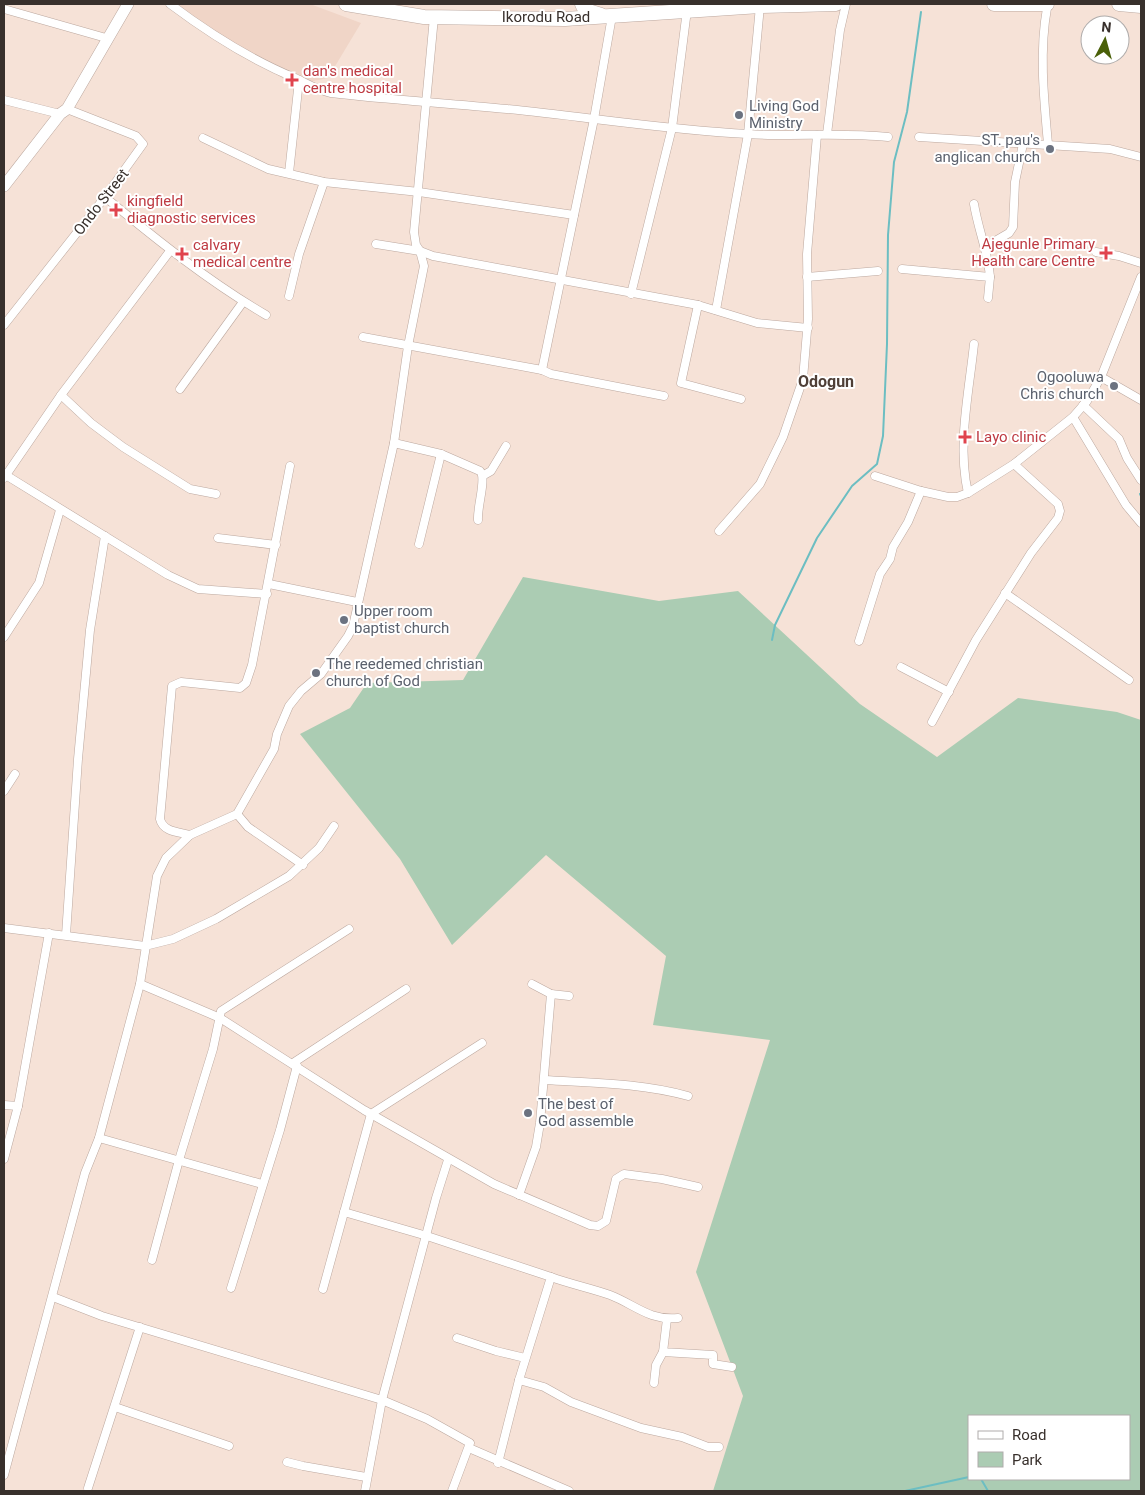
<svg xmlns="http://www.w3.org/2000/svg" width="1145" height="1495" font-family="Roboto,sans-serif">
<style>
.built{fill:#f0d5c7}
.green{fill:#abccb3;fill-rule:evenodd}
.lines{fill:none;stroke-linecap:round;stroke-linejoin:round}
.stream{stroke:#6cbec2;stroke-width:2}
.street-casing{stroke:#bca89f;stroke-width:9}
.secondary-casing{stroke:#bca89f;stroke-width:12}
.highway-casing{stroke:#bca89f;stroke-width:15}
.street{stroke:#fff;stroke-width:8}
.secondary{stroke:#fff;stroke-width:11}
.highway{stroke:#fff;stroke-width:14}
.health-dot{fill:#e0444e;stroke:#fff;stroke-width:2}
.worship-dot{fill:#6b7280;stroke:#fff;stroke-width:2}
.labels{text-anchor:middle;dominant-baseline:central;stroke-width:4;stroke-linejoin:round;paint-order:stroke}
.street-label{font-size:15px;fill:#38302c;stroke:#fff}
.health-label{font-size:15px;fill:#be3a42;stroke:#fff;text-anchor:start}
.worship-label{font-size:15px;fill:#5b616d;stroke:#fff;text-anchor:start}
.neighbourhood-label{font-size:16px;font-weight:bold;fill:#4f3f37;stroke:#fff}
</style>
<rect width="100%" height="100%" fill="#f6e2d7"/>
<!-- built -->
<polygon class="built" points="171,4 310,4 361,23 328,78 293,85 200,26"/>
<!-- green -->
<path class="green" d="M523,577l136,24 79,-10 122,113 77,53 81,-59 99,14 24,8v771h-428l30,-95 -47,-124 74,-232 -117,-15 13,-69 -120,-101 -94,90 -52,-86 -100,-125 50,-26 17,-25 96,-3zM969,1416h160v63h-160z"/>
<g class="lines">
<!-- stream -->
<g class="stream">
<polyline points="1140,494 1141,496"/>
<polyline points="772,640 775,625 817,538 852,486 877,464 883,436 887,344 888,235 894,162 907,112 921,12"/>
<polyline points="981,1479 988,1491"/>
<polyline points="905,1491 969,1477"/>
</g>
<defs>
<g id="street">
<path d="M170,4c40,30 79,55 125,74 13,6 22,12 36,15 58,7 117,10 176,16 81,8 160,21 241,25 47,3 93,-2 140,3"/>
<path d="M1047,8c-8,44 -3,92 1,136"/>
<polyline points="4,9 106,38"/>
<polyline points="4,100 60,114"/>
<polyline points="827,134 840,30 846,4"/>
<polyline points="919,137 1110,149 1141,157"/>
<polyline points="203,138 268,169 324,182 419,192 574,215"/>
<polyline points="289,173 299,80"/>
<path d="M105,197c52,43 103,84 161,118"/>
<path d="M974,204c4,25 14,48 16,73"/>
<polyline points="376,244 420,251 433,256 698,305 757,323 808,328"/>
<polyline points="985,247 1009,233 1013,227 1015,182 1023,144"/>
<polyline points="1096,252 1119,256 1141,263"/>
<polyline points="902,269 990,277 988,298"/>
<polyline points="807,277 878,271"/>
<polyline points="631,294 672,128 687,10"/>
<polyline points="289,296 299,254 324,182"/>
<polyline points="698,305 681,383 741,399"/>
<polyline points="716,310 748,134 760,6"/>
<polyline points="4,325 105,197 143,144 136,136 67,109"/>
<polyline points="363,337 542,370 551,374 664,396"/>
<polyline points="542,370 594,119 612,16"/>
<polyline points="1101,377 1141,400"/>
<polyline points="180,389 243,302"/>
<polyline points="61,395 91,423 123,447 190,489 216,494"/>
<polyline points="1083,405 1119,439 1127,458 1141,480"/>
<polyline points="1073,417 1126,505 1141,523"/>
<path d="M394,443l47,11 39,17c7,7 -3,35 -2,49"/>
<polyline points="4,474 168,575 198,589 267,594"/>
<polyline points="484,475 491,471 506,446"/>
<polyline points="875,476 921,491 948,497 957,497 968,493 1014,464 1073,417 1087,401 1101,377 1141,277"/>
<polyline points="4,478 61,395 170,251"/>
<path d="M968,493c-11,-48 1,-101 6,-149"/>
<polyline points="719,531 760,484 783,437 803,379 808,319 807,254 817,135"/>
<polyline points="218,538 276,545"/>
<polyline points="419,544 441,454"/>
<polyline points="269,584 357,602"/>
<polyline points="1005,593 1129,680"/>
<polyline points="4,637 39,583 60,510"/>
<polyline points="859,641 880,574 890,559 893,547 908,522 921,491"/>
<polyline points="901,667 949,692"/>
<polyline points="932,722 976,640 1031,553 1058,518 1060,511 1058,504 1014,464"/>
<polyline points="4,791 15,774"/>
<polyline points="237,814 248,827 303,865"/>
<path d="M190,835c-11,-3 -27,-3 -30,-16l12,-133 9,-4 59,6 6,-5 6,-18 38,-199"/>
<polyline points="4,928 145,946 173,939 216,919 289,876 319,848 334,826"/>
<polyline points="66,935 78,759 90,630 105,536"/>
<polyline points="140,984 220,1018 364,1110 494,1184 590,1225 598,1226 606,1221 616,1179 624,1174 662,1179 698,1187"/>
<polyline points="532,984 551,994 569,996"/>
<polyline points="293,1063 406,989"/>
<path d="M545,1080c48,3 96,3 143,16"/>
<polyline points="4,1105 18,1106"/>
<polyline points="99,1138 262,1184"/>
<polyline points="4,1159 18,1106 49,933"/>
<polyline points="519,1195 536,1147 540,1123 551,994"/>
<polyline points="344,1212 427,1236 551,1277 519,1380 544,1387 571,1402 641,1428 682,1437 708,1447 719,1447"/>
<polyline points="152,1260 179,1160 213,1049 221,1011 349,929"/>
<path d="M551,1277c19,7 39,11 59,18 24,9 39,26 68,23"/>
<polyline points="231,1288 280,1130 297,1066"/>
<polyline points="323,1289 371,1114 482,1043"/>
<polyline points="53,1297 102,1316 382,1400 427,1419 470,1443 452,1491"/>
<polyline points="667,1319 663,1352 713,1355 713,1364 732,1367"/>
<polyline points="457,1338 496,1351 525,1358"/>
<polyline points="654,1383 656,1365 663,1352"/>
<polyline points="115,1407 229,1446"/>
<polyline points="469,1448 569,1491"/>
<polyline points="287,1462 303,1466 366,1477"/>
<polyline points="498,1463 519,1380"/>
<polyline points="4,1475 85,1173 99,1138 140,984 157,876 166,858 190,835 237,814 274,749 277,734 289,706 301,691 321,674 348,636 353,626 394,443 408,346 424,266 420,251 416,245 414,232 434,17"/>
<polyline points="88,1488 140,1327"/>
<polyline points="365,1491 382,1400 436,1198 448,1160"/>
</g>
<polyline id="secondary" points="4,186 60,114 67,109 128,4"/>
<g id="highway">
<polyline points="346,4 424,17 565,19 760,6 836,4"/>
<polyline points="582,4 585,10 601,15"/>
<polyline points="994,4 1047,4"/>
<polyline points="1119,4 1141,6"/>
</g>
</defs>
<!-- street casing -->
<use href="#street" class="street-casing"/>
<!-- secondary casing -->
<use href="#secondary" class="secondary-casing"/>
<!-- highway casing -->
<use href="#highway" class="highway-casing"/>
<!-- street -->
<use href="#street" class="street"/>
<!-- secondary -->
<use href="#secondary" class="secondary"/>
<!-- highway -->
<use href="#highway" class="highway"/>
</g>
<!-- markers -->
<g class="health-dot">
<path d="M289.5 72.5h5v5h5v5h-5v5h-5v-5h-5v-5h5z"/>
<path d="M113.5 202.5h5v5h5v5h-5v5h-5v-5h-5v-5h5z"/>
<path d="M1103.5 245.5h5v5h5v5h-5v5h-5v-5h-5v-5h5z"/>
<path d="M179.5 246.5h5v5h5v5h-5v5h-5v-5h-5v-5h5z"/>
<path d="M962.5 429.5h5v5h5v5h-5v5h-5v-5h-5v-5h5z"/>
</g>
<g class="worship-dot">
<circle cx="739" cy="115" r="5"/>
<circle cx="1050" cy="149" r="5"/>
<circle cx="1114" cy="386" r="5"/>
<circle cx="344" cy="620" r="5"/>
<circle cx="316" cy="673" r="5"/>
<circle cx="528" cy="1113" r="5"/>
</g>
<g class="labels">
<!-- street labels -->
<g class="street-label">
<text x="546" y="17">Ikorodu Road</text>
<text transform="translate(101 202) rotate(-52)">Ondo Street</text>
</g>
<!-- health labels -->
<g class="health-label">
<text x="303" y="71">dan's medical<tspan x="303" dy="17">centre hospital</tspan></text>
<text x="127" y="201">kingfield<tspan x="127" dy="17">diagnostic services</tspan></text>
<text x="1095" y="244" text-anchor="end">Ajegunle Primary<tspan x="1095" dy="17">Health care Centre</tspan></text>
<text x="193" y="245">calvary<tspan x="193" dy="17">medical centre</tspan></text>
<text x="976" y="437">Layo clinic</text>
</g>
<!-- worship labels -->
<g class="worship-label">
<text x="749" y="106">Living God<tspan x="749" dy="17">Ministry</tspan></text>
<text x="1040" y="140" text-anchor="end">ST. pau's<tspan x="1040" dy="17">anglican church</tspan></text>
<text x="1104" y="377" text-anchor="end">Ogooluwa<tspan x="1104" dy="17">Chris church</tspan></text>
<text x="354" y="611">Upper room<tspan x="354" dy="17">baptist church</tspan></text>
<text x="326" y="664">The reedemed christian<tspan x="326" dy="17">church of God</tspan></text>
<text x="538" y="1104">The best of<tspan x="538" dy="17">God assemble</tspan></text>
</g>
<!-- neighbourhood labels -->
<g class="neighbourhood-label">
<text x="826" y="381">Odogun</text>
</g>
</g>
<!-- border -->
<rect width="1145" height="1495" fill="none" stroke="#38302c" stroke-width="10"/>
<!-- legend -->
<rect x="968" y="1415" width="162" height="65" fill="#ffffff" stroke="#afacab"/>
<rect x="978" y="1431" width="25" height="8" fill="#ffffff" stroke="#afacab"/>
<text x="1012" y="1440" font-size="15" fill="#38302c">Road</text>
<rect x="978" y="1452" width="25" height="15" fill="#abccb3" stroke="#afacab"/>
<text x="1012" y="1465" font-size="15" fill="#38302c">Park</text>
<!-- north arrow -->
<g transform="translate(1105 40) rotate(6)"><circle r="24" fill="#ffffff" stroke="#afacab"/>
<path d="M0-4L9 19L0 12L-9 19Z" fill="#4a6009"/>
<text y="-8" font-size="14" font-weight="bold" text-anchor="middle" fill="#38302c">N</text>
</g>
</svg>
